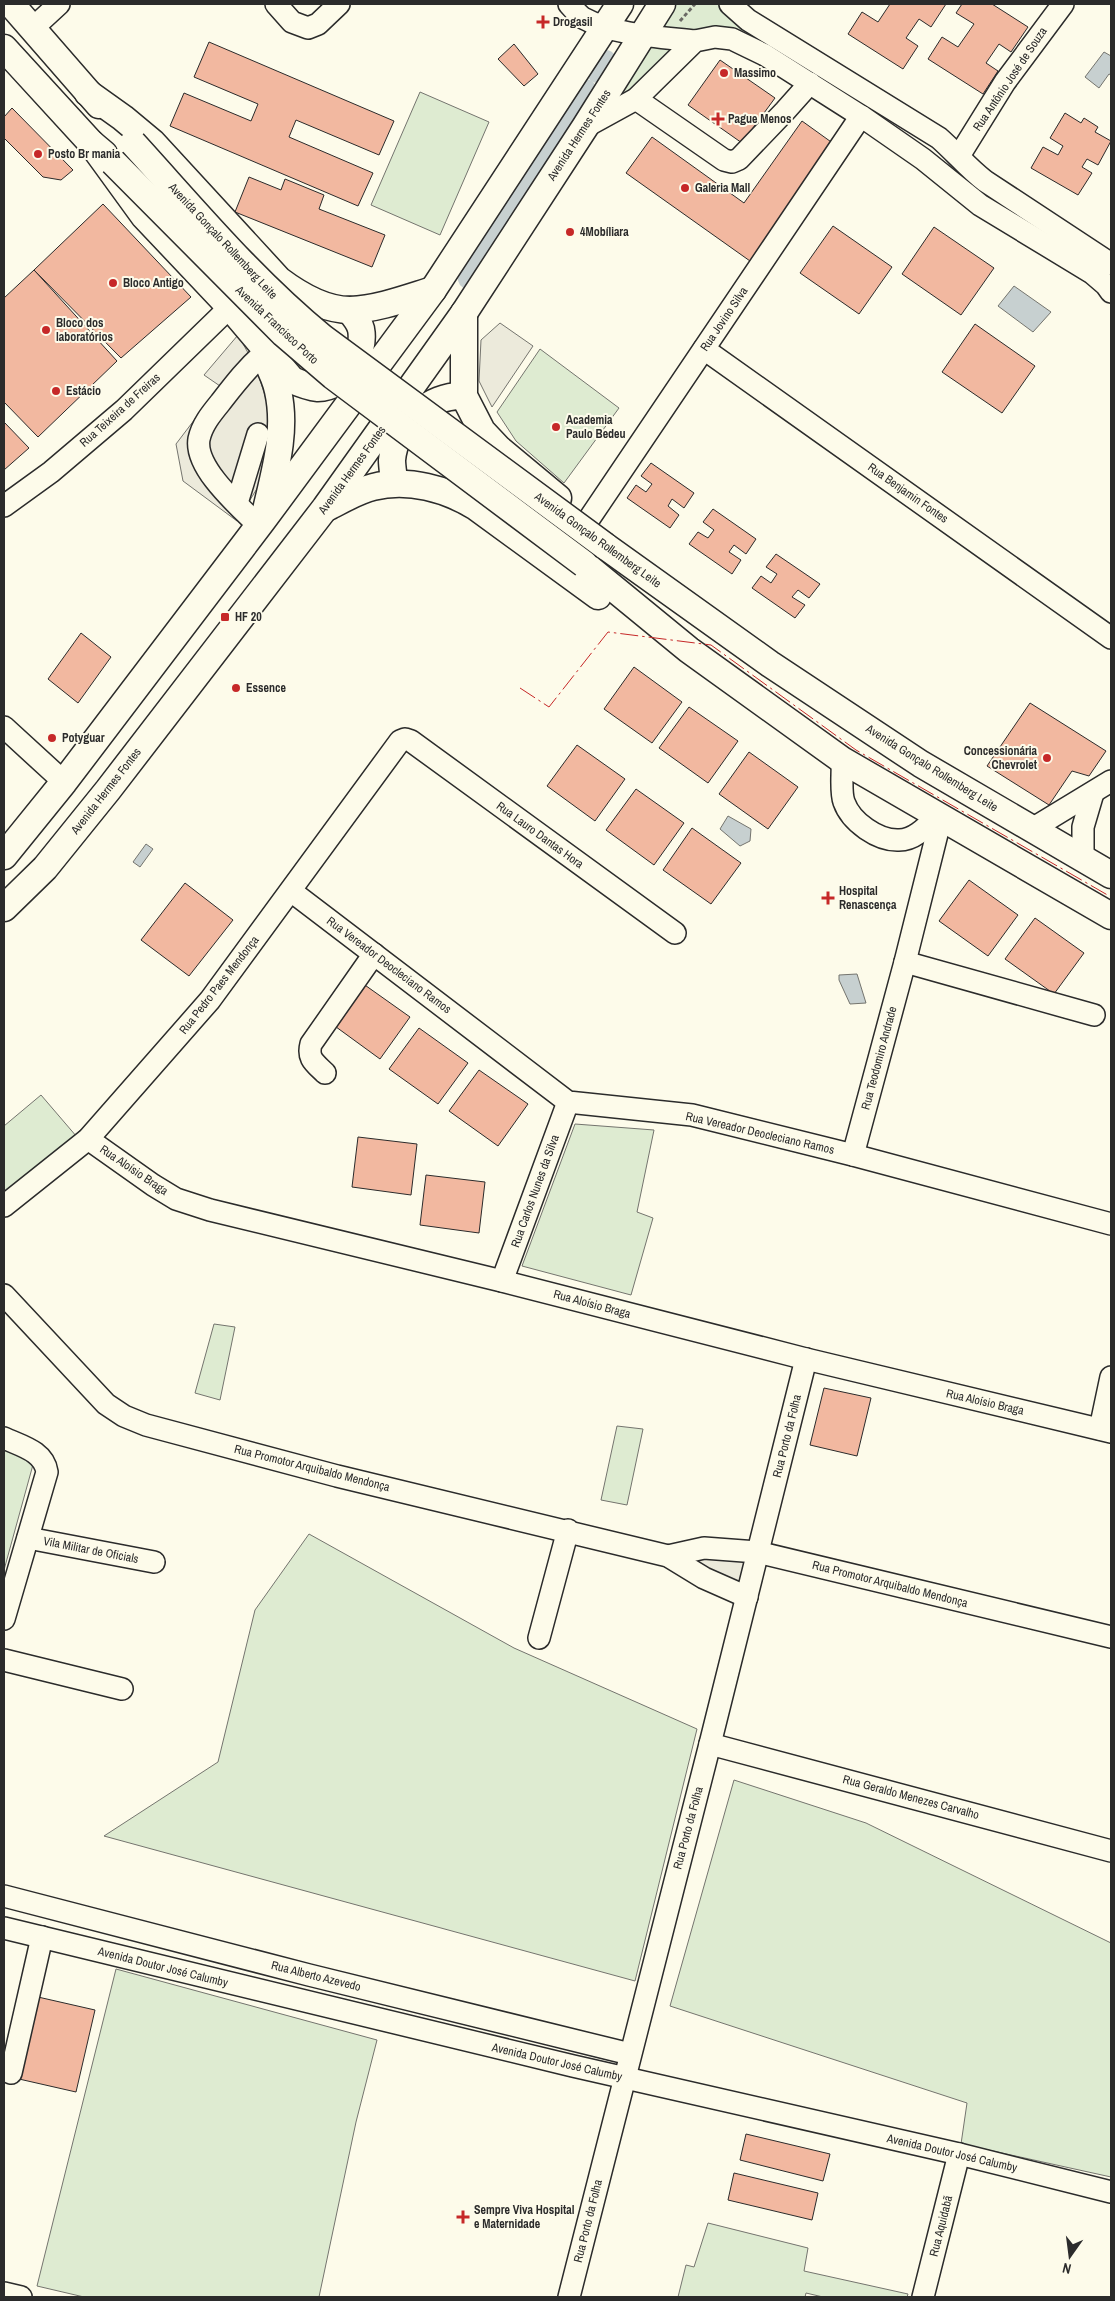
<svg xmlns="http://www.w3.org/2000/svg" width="1115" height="2301" font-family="'Archivo Narrow',sans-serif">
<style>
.green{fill:#deebd1;stroke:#74746e}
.parking{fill:#eceadb;stroke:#74746e}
.water{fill:#c7d0d0;stroke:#74746e}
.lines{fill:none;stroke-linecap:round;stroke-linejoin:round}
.canal{stroke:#c7d0d0;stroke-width:20}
.building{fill:#f2b8a0;stroke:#2b2b2b}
.minor-casing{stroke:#2b2b2b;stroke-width:24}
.major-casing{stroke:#2b2b2b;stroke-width:29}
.path{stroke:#6a6964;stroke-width:3;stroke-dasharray:4 2.5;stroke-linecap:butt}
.minor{stroke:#fdfbea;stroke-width:21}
.major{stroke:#fdfbea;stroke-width:26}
.major-bridge-casing{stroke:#2b2b2b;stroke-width:29;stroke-linecap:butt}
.major-bridge{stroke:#fdfbea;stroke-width:26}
.power{stroke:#c62828;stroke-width:1;stroke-dasharray:18 4 2.5 4;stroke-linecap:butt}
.poi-dot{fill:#c62828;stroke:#fdfbea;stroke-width:2}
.labels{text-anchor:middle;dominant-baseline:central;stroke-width:4;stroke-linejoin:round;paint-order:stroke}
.poi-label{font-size:12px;font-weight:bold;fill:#2b2b2b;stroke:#fdfbea;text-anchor:start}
.street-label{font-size:12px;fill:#2b2b2b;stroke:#fdfbea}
</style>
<rect width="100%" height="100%" fill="#fdfbea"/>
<!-- green -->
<g class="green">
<polygon points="676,4 722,4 748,33 785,50 756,42 675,44 649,76 625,99 619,93"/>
<polygon points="420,92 489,122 440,235 371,205"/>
<polygon points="540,349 619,408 564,483 516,441 497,412"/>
<polygon points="41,1095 77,1137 4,1194 4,1126"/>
<polygon points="575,1124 654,1130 637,1212 653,1218 631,1295 522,1266"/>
<polygon points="214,1324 235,1327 220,1400 195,1393"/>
<polygon points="617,1426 643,1429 627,1505 601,1500"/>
<polygon points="4,1449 34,1461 4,1570"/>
<polygon points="309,1534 514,1648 697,1729 635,1981 104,1836 218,1762 255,1610"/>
<polygon points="734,1780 866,1823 1111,1943 1111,2177 961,2144 967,2103 670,2006"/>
<polygon points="116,1969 377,2040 356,2122 319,2297 84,2297 37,2286"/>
<polygon points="708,2223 808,2248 804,2271 908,2294 907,2297 823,2297 806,2293 805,2297 678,2297 686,2265 694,2267"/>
</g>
<!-- parking -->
<g class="parking">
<polygon points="500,323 533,346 492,407 479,381 481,340"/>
<polygon points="238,335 256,367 271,415 271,453 258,487 237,521 183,481 176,444 220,386 204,375"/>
<polygon points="686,1556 750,1562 742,1588"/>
</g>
<!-- water -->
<g class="water">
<polygon points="1104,52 1111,56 1111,75 1109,74 1099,88 1085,77"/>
<polygon points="1014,286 1051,312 1033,332 998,306"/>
<polygon points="728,816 751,829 750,841 740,846 720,829"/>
<polygon points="146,844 153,849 140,867 133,862"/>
<polygon points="857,974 866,1003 850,1004 839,980 839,975"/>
</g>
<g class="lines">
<!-- canal -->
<g class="canal">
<polyline points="597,73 606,60"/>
<polyline points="468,279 586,89"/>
</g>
</g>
<!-- building -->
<g class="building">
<polygon points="890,4 946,4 931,27 919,19 906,38 918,46 903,69 848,34 862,12 878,22"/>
<polygon points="962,4 992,4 1028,27 1011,52 999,44 986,63 998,71 983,94 928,59 942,37 958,47 974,24 956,13"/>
<polygon points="209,42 394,121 379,155 296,120 289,137 373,173 358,206 170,126 184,93 251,121 258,104 194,77"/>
<polygon points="514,44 538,74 524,86 498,59"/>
<polygon points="720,60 775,98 742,143 688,105"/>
<polygon points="12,108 73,170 61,180 43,177 4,138 4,117"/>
<polygon points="1065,113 1081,123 1084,118 1098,127 1095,132 1111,141 1098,165 1087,159 1082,167 1092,173 1078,195 1031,168 1043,147 1058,155 1063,146 1050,138"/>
<polygon points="802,121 834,144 750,261 626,173 652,137 744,203"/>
<polygon points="249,177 281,190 285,179 324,195 319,209 385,235 372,267 235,212"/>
<polygon points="103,204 191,297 121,358 34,270"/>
<polygon points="833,226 892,267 859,314 800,273"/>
<polygon points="934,227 994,268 961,315 902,274"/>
<polygon points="34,270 117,361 38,437 4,402 4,298"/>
<polygon points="975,324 1035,366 1002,413 942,372"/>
<polygon points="4,422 29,448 4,470"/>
<polygon points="651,463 694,493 684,508 672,499 668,506 679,515 670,528 627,498 636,485 646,492 652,484 641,476"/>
<polygon points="713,509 756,539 746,554 734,545 729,552 741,560 732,574 689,544 698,532 708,538 714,530 703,522"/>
<polygon points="776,554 820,584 809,598 798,590 792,597 805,605 795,618 752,588 761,576 771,583 777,574 766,567"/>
<polygon points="81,633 111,657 78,703 48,679"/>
<polygon points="634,667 682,702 652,743 604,709"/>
<polygon points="1030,703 1106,751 1089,776 1072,771 1049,805 987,766"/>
<polygon points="689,707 738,741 708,783 659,748"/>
<polygon points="577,745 625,779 595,821 547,786"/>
<polygon points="749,752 798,787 768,829 719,794"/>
<polygon points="636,789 684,823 654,865 606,830"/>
<polygon points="692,828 741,863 711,904 663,870"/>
<polygon points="969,880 1018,915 988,956 939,921"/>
<polygon points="185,883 233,920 189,976 141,940"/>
<polygon points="1035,918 1084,953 1054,994 1005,959"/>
<polygon points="362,983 410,1017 380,1059 332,1024"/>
<polygon points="419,1028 468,1063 438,1104 389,1069"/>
<polygon points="479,1070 528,1104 498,1146 449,1111"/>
<polygon points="358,1137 417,1144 411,1195 352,1187"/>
<polygon points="426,1175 485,1182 479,1233 420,1225"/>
<polygon points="824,1388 871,1398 857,1456 810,1445"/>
<polygon points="38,1997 95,2010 76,2092 19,2079"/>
<polygon points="746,2134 830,2154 823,2181 740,2160"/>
<polygon points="734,2173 818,2193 812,2220 728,2200"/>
</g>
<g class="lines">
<defs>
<g id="minor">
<polyline points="276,4 292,22 308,28 318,24 339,4"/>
<path d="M569,4c4,4 9,11 14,14 31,17 77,19 112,23"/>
<path d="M730,4l18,16 191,118c16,14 29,30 46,43l126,83"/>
<polyline points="33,28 59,4"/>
<polyline points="636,99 724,160 732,162 739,159 785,111 810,83"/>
<polyline points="585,127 636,99 695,41 715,37 732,39 765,55 861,116 923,159 980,205 1092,273 1106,285 1111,292"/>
<polyline points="959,156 1005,82 1063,4"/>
<polyline points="704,349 1111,638"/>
<polyline points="237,503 258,434"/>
<polyline points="4,506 51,472 124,410 230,307"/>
<polyline points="587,522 861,116"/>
<path d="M259,526c-19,-19 -65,-58 -60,-87 3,-14 12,-25 21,-36 14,-18 26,-34 43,-49"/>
<polyline points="4,727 64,782"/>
<path d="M842,760c1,12 -2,31 2,42 7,20 34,39 55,38 16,0 28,-14 38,-24"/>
<polyline points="1032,829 1111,781"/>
<polyline points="1083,859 1083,827 1093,793"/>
<polyline points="291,891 568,1102 692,1115 853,1155 1111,1224"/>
<polyline points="905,962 1094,1015"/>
<path d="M325,1073c-10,-10 -18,-14 -14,-29l63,-90"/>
<polyline points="88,1139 153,1185 176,1199 210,1210 502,1281 806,1359 1111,1432"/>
<polyline points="853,1155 905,962 941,818"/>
<polyline points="4,1206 88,1139 210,1000 400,741 405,739 411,741 675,933"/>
<polyline points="502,1281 568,1102"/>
<polyline points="4,1295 106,1404 124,1416 146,1425 337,1476 668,1556 704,1578 747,1597"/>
<polyline points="1100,1429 1111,1377"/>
<path d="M4,1438c17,8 40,13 43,34l-43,147"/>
<polyline points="28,1538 154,1562"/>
<polyline points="668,1556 704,1548 757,1552 1111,1637"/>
<polyline points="539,1638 568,1530"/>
<polyline points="4,1660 122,1689"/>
<polyline points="710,1744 1111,1851"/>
<polyline points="4,1896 309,1975 630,2054"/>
<polyline points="4,1928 573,2066 959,2154 1111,2192"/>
<polyline points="11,2073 42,1937"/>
<polyline points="4,2293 21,2297"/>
<polyline points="569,2297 710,1744 806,1359"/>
<polyline points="923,2297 959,2154"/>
</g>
<g id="major">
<polyline points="11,4 99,105"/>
<polyline points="4,48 91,143 104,154"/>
<path d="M88,93l35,25 30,25 126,137c20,15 45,30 71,30 28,-1 57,-12 83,-20"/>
<path d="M91,143l53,73 86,91 62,73c9,4 16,7 26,8 27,0 48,-34 43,-59 -2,-8 -7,-13 -12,-19"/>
<polyline points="464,313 464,396 482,431 498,448 558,498"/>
<path d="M265,358c5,10 11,22 13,33 9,40 -3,80 -12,119"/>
<path d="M394,483c0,-7 -2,-15 -2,-23 3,-35 38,-66 72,-64"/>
<path d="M328,507c14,-7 29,-16 45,-20 35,-9 74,2 103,20l122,89"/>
<polyline points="605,546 770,664 921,764 1111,875"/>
<polyline points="584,564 689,650 842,760 1111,916"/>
<polyline points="4,856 64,782 263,520 433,290 620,4"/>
<polyline points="4,908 45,868 108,790 325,508 464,313 585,127 662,4"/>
</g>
</defs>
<!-- minor casing -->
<use href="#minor" class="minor-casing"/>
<!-- major casing -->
<use href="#major" class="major-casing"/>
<!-- path -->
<polyline class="path" points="680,21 695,4"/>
<!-- minor -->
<use href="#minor" class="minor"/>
<!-- major -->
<use href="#major" class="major"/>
<defs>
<g id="major-bridge">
<path d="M133,143c61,67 119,137 190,195l282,208"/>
<polyline points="113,162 284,334 333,376 584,564"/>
</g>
</defs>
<!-- major-bridge casing -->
<use href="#major-bridge" class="major-bridge-casing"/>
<!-- major-bridge -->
<use href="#major-bridge" class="major-bridge"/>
<!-- power -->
<polyline class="power" points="520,688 549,707 608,632 711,645 856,750 1111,897"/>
</g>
<!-- markers -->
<g class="poi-dot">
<path d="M540.5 14.5h5v5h5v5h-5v5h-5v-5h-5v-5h5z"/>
<circle cx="724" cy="73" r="5"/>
<path d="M715.5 111.5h5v5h5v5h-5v5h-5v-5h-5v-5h5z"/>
<circle cx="38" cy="154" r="5"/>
<circle cx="685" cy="188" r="5"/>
<circle cx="570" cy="232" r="5"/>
<circle cx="113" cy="283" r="5"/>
<circle cx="46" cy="330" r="5"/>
<circle cx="56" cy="391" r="5"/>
<circle cx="556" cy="427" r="5"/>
<rect x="220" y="612" width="10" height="10" rx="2.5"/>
<circle cx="236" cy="688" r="5"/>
<circle cx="52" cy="738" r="5"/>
<circle cx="1047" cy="758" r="5"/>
<path d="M825.5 890.5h5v5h5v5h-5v5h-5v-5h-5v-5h5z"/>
<path d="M460.5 2209.5h5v5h5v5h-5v5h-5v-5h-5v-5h5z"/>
</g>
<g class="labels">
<!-- poi labels -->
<g class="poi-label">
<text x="553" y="22">Drogasil</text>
<text x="734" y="73">Massimo</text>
<text x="728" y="119">Pague Menos</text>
<text x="48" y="154">Posto Br mania</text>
<text x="695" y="188">Galeria Mall</text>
<text x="580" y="232">4Mobíliara</text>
<text x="123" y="283">Bloco Antigo</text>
<text x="56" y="323">Bloco dos<tspan x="56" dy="14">laboratórios</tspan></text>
<text x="66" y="391">Estácio</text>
<text x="566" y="420">Academia<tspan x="566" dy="14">Paulo Bedeu</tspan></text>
<text x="235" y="617">HF 20</text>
<text x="246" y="688">Essence</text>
<text x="62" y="738">Potyguar</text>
<text x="1037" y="751" text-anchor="end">Concessionária<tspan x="1037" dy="14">Chevrolet</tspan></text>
<text x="839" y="891">Hospital<tspan x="839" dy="14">Renascença</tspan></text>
<text x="474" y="2210">Sempre Viva Hospital<tspan x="474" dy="14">e Maternidade</tspan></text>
</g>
<!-- street labels -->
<g class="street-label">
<text transform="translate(1010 79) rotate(-56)">Rua Antônio José de Souza</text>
<text transform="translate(579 135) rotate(-57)">Avenida Hermes Fontes</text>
<text transform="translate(223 241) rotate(47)">Avenida Gonçalo Rollemberg Leite</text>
<text transform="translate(724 319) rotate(-56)">Rua Jovino Silva</text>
<text transform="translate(277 325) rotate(43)">Avenida Francisco Porto</text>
<text transform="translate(120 410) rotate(-42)">Rua Teixeira de Freiras</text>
<text transform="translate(352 470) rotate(-54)">Avenida Hermes Fontes</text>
<text transform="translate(908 493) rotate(35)">Rua Benjamin Fontes</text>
<text transform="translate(598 540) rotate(36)">Avenida Gonçalo Rollemberg Leite</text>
<text transform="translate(932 768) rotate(32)">Avenida Gonçalo Rollemberg Leite</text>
<text transform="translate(106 791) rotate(-52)">Avenida Hermes Fontes</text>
<text transform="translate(540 835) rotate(36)">Rua Lauro Dantas Hora</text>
<text transform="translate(389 965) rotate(37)">Rua Vereador Deocleciano Ramos</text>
<text transform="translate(219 985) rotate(-52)">Rua Pedro Paes Mendonça</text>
<text transform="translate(879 1058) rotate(-75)">Rua Teodomiro Andrade</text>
<text transform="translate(760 1133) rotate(13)">Rua Vereador Deocleciano Ramos</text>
<text transform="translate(134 1170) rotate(34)">Rua Aloísio Braga</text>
<text transform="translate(535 1191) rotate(-70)">Rua Carlos Nunes da Silva</text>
<text transform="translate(592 1304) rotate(15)">Rua Aloísio Braga</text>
<text transform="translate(985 1402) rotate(13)">Rua Aloísio Braga</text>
<text transform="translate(787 1436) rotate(-76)">Rua Porto da Folha</text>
<text transform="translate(312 1468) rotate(14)">Rua Promotor Arquibaldo Mendonça</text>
<text transform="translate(91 1550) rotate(11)">Vila Militar de Oficials</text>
<text transform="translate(890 1584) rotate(14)">Rua Promotor Arquibaldo Mendonça</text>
<text transform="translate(911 1797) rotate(15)">Rua Geraldo Menezes Carvalho</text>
<text transform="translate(688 1828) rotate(-75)">Rua Porto da Folha</text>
<text transform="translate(163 1967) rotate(14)">Avenida Doutor José Calumby</text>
<text transform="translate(316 1976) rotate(14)">Rua Alberto Azevedo</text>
<text transform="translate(557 2062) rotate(13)">Avenida Doutor José Calumby</text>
<text transform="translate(952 2153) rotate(13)">Avenida Doutor José Calumby</text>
<text transform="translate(588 2221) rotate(-76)">Rua Porto da Folha</text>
<text transform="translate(941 2226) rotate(-76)">Rua Aquidabã</text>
</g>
</g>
<!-- border -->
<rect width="1115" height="2301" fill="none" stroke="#2b2b2b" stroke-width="10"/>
<!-- north arrow -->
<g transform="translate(1070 2256) rotate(194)" stroke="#fdfbea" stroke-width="4" paint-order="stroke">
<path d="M0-4L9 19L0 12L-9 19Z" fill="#2b2b2b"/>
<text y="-8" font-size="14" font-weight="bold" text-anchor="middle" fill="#2b2b2b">N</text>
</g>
</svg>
